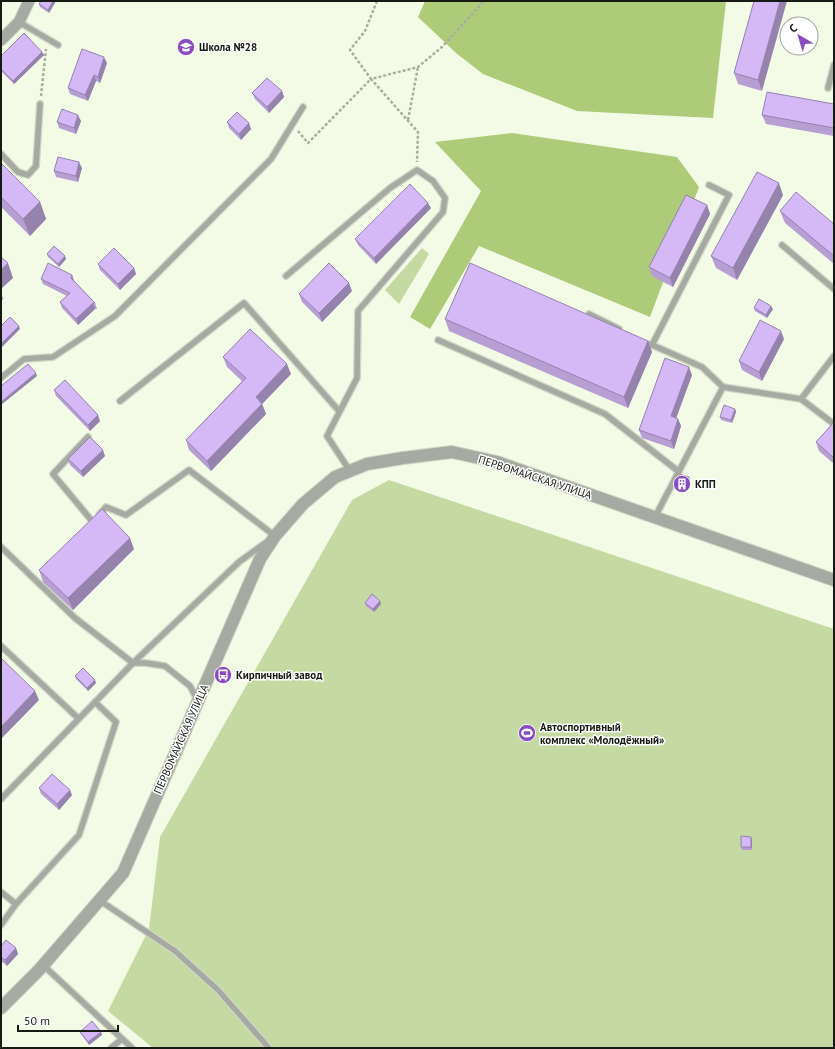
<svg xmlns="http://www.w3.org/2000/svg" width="835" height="1049" font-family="'PT Sans',sans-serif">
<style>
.green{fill:#c5daa2}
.forest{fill:#aecb7a}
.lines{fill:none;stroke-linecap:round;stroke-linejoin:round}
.service-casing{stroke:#d0d7c5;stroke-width:8}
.minor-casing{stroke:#d0d7c5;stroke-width:13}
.tertiary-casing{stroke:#d0d7c5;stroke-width:14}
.path{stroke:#a9af9f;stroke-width:2.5;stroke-dasharray:3 2;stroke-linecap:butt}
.service{stroke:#a7aaa2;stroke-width:5.5}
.minor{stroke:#a7aaa2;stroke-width:11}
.tertiary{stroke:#a7aaa2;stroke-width:12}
.wall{fill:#b79fd4}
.shaded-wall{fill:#9582ad}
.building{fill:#d5b9f7;stroke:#9582ad}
.labels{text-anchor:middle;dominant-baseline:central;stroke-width:3;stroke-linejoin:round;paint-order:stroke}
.poi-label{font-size:11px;font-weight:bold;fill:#171a13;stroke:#fff;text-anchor:start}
.street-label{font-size:11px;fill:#171a13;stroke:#fff}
</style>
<rect width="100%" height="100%" fill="#f3fbe7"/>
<!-- green -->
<g class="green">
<polygon points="422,248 429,254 399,304 385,290"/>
<polygon points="389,480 834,629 834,1048 153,1048 108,1011 149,929 160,837 352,500"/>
</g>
<!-- forest -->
<g class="forest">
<polygon points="425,1 726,1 713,118 577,111 483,74 456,53 418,17"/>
<polygon points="512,133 677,157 699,187 650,317 479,246 430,329 410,317 481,191 435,142"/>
</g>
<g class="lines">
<defs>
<g id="service">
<polyline points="19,22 58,45"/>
<polyline points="828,88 834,65"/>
<polyline points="1,154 18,172 28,175 36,166 40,104"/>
<polyline points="782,245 834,289"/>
<polyline points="286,276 390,188 417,170 433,181 445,198 443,212 358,311 357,378 327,436 350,471"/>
<polyline points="589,314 619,329"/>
<polyline points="438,340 605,414 678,471"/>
<polyline points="650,344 702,367 723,387"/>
<polyline points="652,345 729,195 709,185"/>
<polyline points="1,378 24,359 53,357 115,316 271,159 303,107"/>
<polyline points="801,399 834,424"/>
<polyline points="120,401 244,303 339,411"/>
<polyline points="88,437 53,474 92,521"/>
<polyline points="655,517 723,387 801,399 834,356"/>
<polyline points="1,547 75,618 133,663 146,663 165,666 190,686 198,701"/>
<polyline points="1,646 78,718"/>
<polyline points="1,799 133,663 239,562 275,536 189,470 126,515 106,507 99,515"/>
<polyline points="1,892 16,904 1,925"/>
<polyline points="99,900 175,951 218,990 269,1048"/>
<polyline points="16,904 79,835 116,722 95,702"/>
<polyline points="43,965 132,1048"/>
<polyline points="111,1048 122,1039"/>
</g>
<polyline id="minor" points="1,40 19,22 29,1"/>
<polyline id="tertiary" points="1,1008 39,970 123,873 260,559 275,536 303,504 335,477 367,464 403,458 452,452 497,462 834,580"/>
</defs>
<!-- service casing -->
<use href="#service" class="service-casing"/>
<!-- minor casing -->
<use href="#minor" class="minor-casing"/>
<!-- tertiary casing -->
<use href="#tertiary" class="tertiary-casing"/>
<!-- path -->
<g class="path">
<polyline points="377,1 365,31 350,50 371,79 418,67 442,47 484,1"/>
<polyline points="41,96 46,49"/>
<polyline points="408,120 418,67"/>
<polyline points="298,131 308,143 371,79 418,132 417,162"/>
</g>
<!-- service -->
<use href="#service" class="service"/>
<!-- minor -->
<use href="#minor" class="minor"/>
<!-- tertiary -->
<use href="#tertiary" class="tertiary"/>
</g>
<!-- wall -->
<g class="wall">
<polygon points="41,1 56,1 49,13 40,7 39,4"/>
<polygon points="754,1 762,91 738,84 734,73"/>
<polygon points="42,52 44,55 14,84 1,71 1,56"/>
<polygon points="107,63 100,83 96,81 88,101 70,94 68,88"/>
<polygon points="282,91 284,97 269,113 255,99 252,93"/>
<polygon points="834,104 834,136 766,124 762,115"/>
<polygon points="81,121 76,134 59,128 57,122"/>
<polygon points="227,122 251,129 241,140 229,128"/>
<polygon points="1,163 40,202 46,219 30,236 1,207"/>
<polygon points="82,168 78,182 56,177 54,171"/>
<polygon points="783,195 737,280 716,268 711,256"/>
<polygon points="707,205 710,214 673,287 652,276 649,267"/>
<polygon points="431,208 376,264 358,245 355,239"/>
<polygon points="780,211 834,224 834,264 785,223"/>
<polygon points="47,254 66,259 59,267 48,257"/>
<polygon points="98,264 134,268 136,274 120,290 100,270"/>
<polygon points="72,275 74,281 95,303 97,309 95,309 78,325 62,308 60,302 67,296 43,284 41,279"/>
<polygon points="352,291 322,322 302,302 299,294"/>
<polygon points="754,308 773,309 767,318 755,311"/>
<polygon points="445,319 648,341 652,352 628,408 449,331"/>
<polygon points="784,339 762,381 742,370 739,361"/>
<polygon points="223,357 291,374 262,404 266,414 211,471 189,450 186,440 242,381 227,367"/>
<polygon points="692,375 676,418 678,419 681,426 674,449 642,438 639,430"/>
<polygon points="54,390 100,421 90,431 56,396"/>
<polygon points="735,409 736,412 732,423 721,420 720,417"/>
<polygon points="834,422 834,464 819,451 816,442"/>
<polygon points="105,456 83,477 70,465 68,459"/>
<polygon points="689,477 690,480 686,492 675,489 674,486"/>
<polygon points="134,549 73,610 43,582 39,570"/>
<polygon points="365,603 381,604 374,612 366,606"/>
<polygon points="75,676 96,683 88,691 76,679"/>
<polygon points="39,788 72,795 59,810 41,794"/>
<polygon points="751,837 752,840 752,850 742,850 741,847"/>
<polygon points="1,946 16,948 18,954 7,966 1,961"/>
<polygon points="80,1032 101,1032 102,1035 89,1045 81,1034"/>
</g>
<!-- shaded-wall -->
<g class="shaded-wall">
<polygon points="53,1 56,1 49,13 48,10"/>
<polygon points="780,1 787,1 762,91 758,80"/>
<polygon points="42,52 44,55 14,84 13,81"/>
<polygon points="104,57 107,63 100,83 98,77"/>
<polygon points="94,75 96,81 88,101 85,95"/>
<polygon points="282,91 284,97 269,113 267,107"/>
<polygon points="78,115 81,121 76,134 74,128"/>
<polygon points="249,123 251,129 241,140 239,134"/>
<polygon points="79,162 82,168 78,182 76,176"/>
<polygon points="779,183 783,195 737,280 733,268"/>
<polygon points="40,202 46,219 30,236 23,219"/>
<polygon points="428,203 431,208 376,264 374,258"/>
<polygon points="707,205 710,214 673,287 670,278"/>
<polygon points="65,256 66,259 59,267 58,264"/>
<polygon points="8,263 13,278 1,289 1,270"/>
<polygon points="134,268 136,274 120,290 118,284"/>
<polygon points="72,275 74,281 73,284 71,278"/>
<polygon points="349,283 352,291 322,322 319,313"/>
<polygon points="1,293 3,299 1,301"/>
<polygon points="93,303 95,309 78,325 76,319"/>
<polygon points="771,306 773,309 767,318 766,315"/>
<polygon points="19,326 20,329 1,348 1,344"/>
<polygon points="781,331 784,339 762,381 759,372"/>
<polygon points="648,341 652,352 628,408 624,397"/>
<polygon points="287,364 291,374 262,404 266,414 211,471 207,461 256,397"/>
<polygon points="689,367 692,375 674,424 671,416"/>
<polygon points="36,373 37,376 1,405 1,402"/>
<polygon points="735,409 736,412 732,423 731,420"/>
<polygon points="98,415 100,421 90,431 88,425"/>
<polygon points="678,419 681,426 674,449 671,441"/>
<polygon points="103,450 105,456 83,477 81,471"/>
<polygon points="689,477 690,480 686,492 684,489"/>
<polygon points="130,538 134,549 73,610 68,598"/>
<polygon points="380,601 381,604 374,612 373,609"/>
<polygon points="95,680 96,683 88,691 87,688"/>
<polygon points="35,691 39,700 1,739 1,727"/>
<polygon points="70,790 72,795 59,810 57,804"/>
<polygon points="751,837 752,840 752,850 751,847"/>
<polygon points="16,948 18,954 7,966 5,960"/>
<polygon points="101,1032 102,1035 89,1045 88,1042"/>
</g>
<!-- building -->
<g class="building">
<polygon points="41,1 53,1 48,10 39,4"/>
<polygon points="754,1 780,1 758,80 734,73"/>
<polygon points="24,33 42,52 13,81 1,69 1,56"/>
<polygon points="82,49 104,57 98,77 94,75 85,95 68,88"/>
<polygon points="267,78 282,91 267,107 252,93"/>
<polygon points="767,92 834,104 834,128 762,115"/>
<polygon points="62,109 78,115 74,128 57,122"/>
<polygon points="237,112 249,123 239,134 227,122"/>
<polygon points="58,157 79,162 76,176 54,171"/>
<polygon points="1,163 40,202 23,219 1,197"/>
<polygon points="757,172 779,183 733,268 711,256"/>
<polygon points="410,184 428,203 374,258 355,239"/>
<polygon points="796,192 834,224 834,256 780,211"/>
<polygon points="686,195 707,205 670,278 649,267"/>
<polygon points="54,246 65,256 58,264 47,254"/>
<polygon points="114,248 134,268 118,284 98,264"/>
<polygon points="1,257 8,263 1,270"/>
<polygon points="48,263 72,275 71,278 95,303 93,303 76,319 60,302 70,293 41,279"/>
<polygon points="329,263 349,283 319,313 299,294"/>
<polygon points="470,263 648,341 624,397 445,319"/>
<polygon points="759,299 771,306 766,315 754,308"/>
<polygon points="10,317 19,326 1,344 1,326"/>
<polygon points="760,320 781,331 759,372 739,361"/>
<polygon points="250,329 287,364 256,397 262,404 207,461 186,440 246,378 223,357"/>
<polygon points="665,358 689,367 671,416 678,419 671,441 639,430"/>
<polygon points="28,364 36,373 1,402 1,386"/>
<polygon points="65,380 98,415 88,425 54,390"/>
<polygon points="724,405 735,409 731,420 720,417"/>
<polygon points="834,422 834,458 816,442"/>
<polygon points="90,437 103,450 81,471 68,459"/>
<polygon points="680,474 689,477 684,489 674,486"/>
<polygon points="102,509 130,538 68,598 39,570"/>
<polygon points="372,594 380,601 373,609 365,603"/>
<polygon points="1,658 35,691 1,727"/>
<polygon points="83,668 95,680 87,688 75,676"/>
<polygon points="52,774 70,790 57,804 39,788"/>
<polygon points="741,836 751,837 751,847 741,847"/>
<polygon points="6,940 16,948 5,960 1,957 1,946"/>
<polygon points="92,1021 101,1032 88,1042 80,1032"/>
</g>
<!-- icons -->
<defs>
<symbol id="school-disc" viewBox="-11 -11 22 22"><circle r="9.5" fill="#884bc0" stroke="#fff"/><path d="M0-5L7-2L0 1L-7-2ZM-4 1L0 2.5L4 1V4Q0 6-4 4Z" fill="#fff"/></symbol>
<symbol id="building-disc" viewBox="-11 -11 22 22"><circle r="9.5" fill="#884bc0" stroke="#fff"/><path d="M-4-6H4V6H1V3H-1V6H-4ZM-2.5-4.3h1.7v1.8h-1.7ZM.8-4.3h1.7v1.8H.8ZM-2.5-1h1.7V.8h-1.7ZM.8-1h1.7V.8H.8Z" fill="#fff"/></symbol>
<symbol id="bus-disc" viewBox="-11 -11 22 22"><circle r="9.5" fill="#884bc0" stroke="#fff"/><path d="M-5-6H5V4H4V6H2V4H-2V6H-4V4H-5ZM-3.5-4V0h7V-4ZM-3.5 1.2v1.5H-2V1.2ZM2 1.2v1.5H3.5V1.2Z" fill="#fff"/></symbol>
<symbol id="stadium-disc" viewBox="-11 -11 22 22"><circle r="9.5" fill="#884bc0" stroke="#fff"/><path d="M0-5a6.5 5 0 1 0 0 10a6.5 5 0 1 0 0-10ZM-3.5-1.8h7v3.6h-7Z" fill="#fff"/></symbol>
</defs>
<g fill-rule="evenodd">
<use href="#school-disc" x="176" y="37" width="20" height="20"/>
<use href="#building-disc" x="672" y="474" width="20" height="20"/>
<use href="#bus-disc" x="213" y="665" width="20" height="20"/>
<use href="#stadium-disc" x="517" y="723" width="20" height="20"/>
</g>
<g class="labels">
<!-- poi labels -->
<g class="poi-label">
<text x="199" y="47">Школа №28</text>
<text x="695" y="484">КПП</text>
<text x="236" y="675">Кирпичный завод</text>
<text x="540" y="727">Автоспортивный<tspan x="540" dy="13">комплекс «Молодёжный»</tspan></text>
</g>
<!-- street labels -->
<g class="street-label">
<text transform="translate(535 477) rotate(18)">ПЕРВОМАЙСКАЯ УЛИЦА</text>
<text transform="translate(181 739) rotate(-66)">ПЕРВОМАЙСКАЯ УЛИЦА</text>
</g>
</g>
<!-- border -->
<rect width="835" height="1049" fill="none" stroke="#171a13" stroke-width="4"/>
<!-- north arrow -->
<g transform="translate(799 36) rotate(322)"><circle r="19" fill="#ffffff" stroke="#a2a3a1"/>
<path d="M0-3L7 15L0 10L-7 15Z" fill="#884bc0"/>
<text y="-6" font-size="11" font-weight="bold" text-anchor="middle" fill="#171a13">С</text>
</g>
<!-- scale -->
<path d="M18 1025v6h100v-6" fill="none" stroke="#171a13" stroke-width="2"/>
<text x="24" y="1025" font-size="12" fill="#171a13" stroke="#ffffff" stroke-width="3" paint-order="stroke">50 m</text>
</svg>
